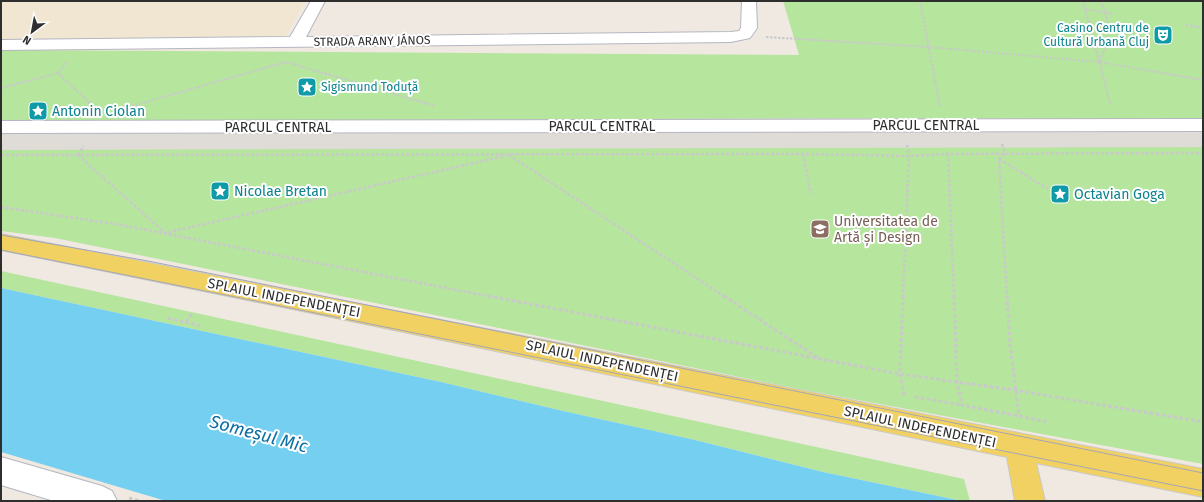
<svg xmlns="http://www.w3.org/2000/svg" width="1204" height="502" font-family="'Fira Sans',sans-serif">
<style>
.education{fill:#f0e6d1}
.green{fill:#b6e59e}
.plaza{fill:#dfdcd8}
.water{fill:#75cff0}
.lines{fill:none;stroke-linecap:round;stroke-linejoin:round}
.minor-casing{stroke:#b4b7c1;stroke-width:2}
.major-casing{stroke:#c9c9c9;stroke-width:2}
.path-far2{stroke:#c9c9c9;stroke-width:2;stroke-dasharray:2.5 1.5;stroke-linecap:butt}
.path-far1{stroke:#c9c9c9;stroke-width:2.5;stroke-dasharray:3 2;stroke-linecap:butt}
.path{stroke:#c9c9c9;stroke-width:3;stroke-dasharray:3.5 2.5;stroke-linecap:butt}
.minor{fill:#fff;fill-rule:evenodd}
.major{fill:#f2d163;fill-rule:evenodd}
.tram{stroke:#a3a6b8;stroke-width:1}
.labels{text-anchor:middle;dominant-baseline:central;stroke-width:4;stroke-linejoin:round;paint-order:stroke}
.far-culture-label{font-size:12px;fill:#0d838f;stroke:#fff;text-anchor:end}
.far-street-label{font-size:12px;fill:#2e2e2e;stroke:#fff}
.culture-label{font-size:14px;fill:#0d838f;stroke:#fff;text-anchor:start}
.street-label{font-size:14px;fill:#2e2e2e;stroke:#fff}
.education-label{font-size:14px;fill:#785e54;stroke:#fff;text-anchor:start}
.near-water-label{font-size:18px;font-style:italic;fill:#0d6fa3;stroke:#fff}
</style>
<rect width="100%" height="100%" fill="#efe9e1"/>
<!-- education -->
<polygon class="education" points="1,1 305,1 285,39 1,41"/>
<!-- green -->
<g class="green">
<polygon points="783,1 1203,1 1203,464 799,389 55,238 1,231 1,50 799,55"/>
<polygon points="1,271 964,479 970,501 962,501 823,472 695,440 563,411 441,382 1,288"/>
</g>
<!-- plaza -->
<polygon class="plaza" points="899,118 1203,119 1203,147 1,150 1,121"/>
<!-- water -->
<polygon class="water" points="1,288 441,382 563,411 695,440 823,472 962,501 166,501 1,452"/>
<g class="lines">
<defs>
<g id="minor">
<polygon points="311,1 325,1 306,37 731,32 739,31 741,28 742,1 756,1 757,28 750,38 731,42 1,50 1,40 290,37"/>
<polygon points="1203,119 1203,131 1,133 1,121"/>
<polygon points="1,457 102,486 112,491 117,501 54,501 1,485"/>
</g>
<polygon id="major" points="1,234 1203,469 1203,497 1036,463 1045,501 1015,501 1007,457 302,311 1,250"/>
</defs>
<!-- minor casing -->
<use href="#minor" class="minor-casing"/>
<!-- major casing -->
<use href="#major" class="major-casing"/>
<!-- path-far2 -->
<g class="path-far2">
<polyline points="920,1 940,107"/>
<polyline points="1083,1 1111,106"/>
<path d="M1101,1c10,22 8,40 -2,61l104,18"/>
<polyline points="1085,9 1113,14"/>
<polyline points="1186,25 1203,28"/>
<polyline points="766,37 929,47 1099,62"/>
<polyline points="67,62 58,73 95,108"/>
<polyline points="286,62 435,106"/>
<polyline points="1,88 58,73"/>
<polyline points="132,106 286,62"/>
</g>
<!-- path-far1 -->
<g class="path-far1">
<polyline points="1002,144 1005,154 999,159 1007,297"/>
<polyline points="803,154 811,195"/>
<polyline points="948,154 954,297"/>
<polyline points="1,155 803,154 909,156 948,154 1203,153"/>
<polyline points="78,155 165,233 505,156"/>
<polyline points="78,155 84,146"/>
<polyline points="509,155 725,297"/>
<polyline points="999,159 1048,189"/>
<polyline points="1,207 121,225 493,297"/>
<polyline points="903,297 909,156 907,145"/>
</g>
<!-- path -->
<g class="path">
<polyline points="488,296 900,374 1014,390 1203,422"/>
<polyline points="724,296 818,358"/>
<polyline points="903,296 900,374 904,395 906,396"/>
<polyline points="954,296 957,382 962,405 1049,422"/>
<polyline points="1007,296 1010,344 1019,416"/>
<polyline points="168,318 200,326"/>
<polyline points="186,322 193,312"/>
<polyline points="915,397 962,405"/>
<polyline points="129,498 140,501"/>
</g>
<!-- minor -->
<use href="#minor" class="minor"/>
<!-- major -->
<use href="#major" class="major"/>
<!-- tram -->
<g class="tram">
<polyline points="1,235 148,261 1203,473"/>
<polyline points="1,250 1203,491"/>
</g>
</g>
<!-- icons -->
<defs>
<symbol id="theatre-square" viewBox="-11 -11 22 22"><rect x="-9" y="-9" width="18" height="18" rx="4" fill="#0f9aa8" stroke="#fff"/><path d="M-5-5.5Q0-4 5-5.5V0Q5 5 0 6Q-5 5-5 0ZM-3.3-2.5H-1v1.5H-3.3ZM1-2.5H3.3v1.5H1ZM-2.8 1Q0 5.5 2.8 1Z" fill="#fff"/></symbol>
<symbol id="sight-square" viewBox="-11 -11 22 22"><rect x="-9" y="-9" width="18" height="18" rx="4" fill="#0f9aa8" stroke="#fff"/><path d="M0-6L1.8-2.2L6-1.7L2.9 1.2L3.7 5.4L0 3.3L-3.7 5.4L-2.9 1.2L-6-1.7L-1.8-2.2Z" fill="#fff"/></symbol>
<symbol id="university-square" viewBox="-11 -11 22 22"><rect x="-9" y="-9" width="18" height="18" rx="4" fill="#8d6e63" stroke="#fff"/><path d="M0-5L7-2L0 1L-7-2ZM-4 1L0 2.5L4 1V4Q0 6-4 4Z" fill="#fff"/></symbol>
</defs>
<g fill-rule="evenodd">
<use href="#theatre-square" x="1152" y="24" width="22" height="22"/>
<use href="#sight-square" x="296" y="76" width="22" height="22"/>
<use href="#sight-square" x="27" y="100" width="22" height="22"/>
<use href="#sight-square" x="209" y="180" width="22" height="22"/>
<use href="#sight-square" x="1049" y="183" width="22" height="22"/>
<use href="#university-square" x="809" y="218" width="22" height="22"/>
</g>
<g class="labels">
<!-- far-culture labels -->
<g class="far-culture-label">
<text x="1149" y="28">Casino Centru de<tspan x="1149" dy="14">Cultură Urbană Cluj</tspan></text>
<text x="321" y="87" text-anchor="start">Sigismund Toduță</text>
</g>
<!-- far-street labels -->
<g class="far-street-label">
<text transform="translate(372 41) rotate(-1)">STRADA ARANY JÁNOS</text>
</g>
<!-- culture labels -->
<g class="culture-label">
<text x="52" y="111">Antonin Ciolan</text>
<text x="234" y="191">Nicolae Bretan</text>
<text x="1074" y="194">Octavian Goga</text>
</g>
<!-- street labels -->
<g class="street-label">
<text x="926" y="125">PARCUL CENTRAL</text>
<text x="602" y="126">PARCUL CENTRAL</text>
<text x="278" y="127">PARCUL CENTRAL</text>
<text transform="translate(284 298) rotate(11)">SPLAIUL INDEPENDENȚEI</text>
<text transform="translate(602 361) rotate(12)">SPLAIUL INDEPENDENȚEI</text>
<text transform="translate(920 427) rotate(12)">SPLAIUL INDEPENDENȚEI</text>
</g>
<!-- education labels -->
<g class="education-label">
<text x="834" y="221">Universitatea de<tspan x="834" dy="16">Artă și Design</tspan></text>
</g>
<!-- near-water labels -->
<g class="near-water-label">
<text transform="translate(259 434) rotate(15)">Someșul Mic</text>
</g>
</g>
<!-- border -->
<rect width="1204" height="502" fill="none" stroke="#2e2e2e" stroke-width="4"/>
<!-- north arrow -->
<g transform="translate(32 32) rotate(212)" stroke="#ffffff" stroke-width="3" paint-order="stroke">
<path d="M0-3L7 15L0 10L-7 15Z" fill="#2e2e2e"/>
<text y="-6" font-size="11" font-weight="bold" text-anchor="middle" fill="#2e2e2e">N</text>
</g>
</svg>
